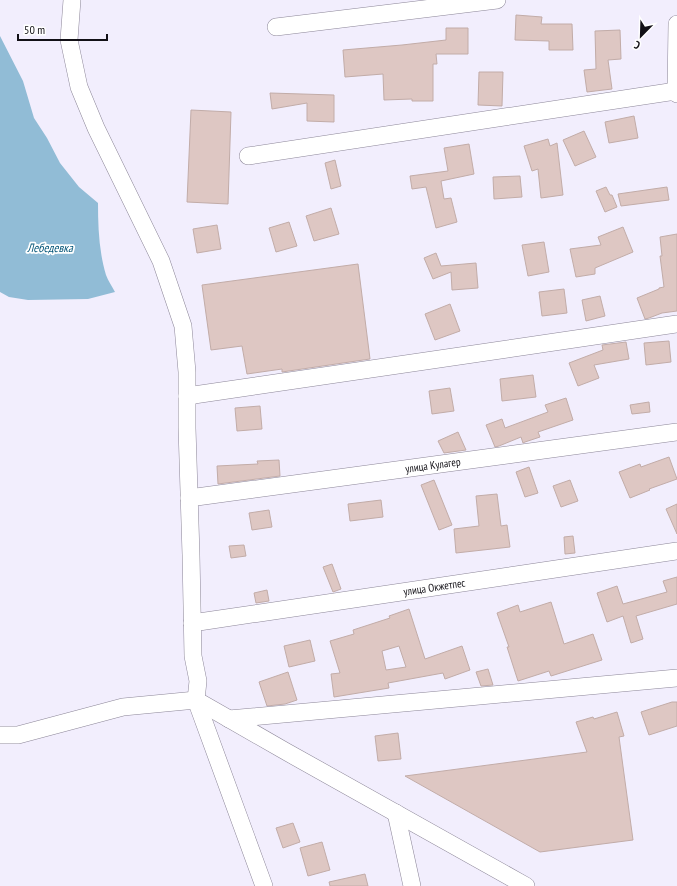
<svg xmlns="http://www.w3.org/2000/svg" width="677" height="886" font-family="'PT Sans Narrow',sans-serif">
<style>
.water{fill:#91bcd6}
.building{fill:#dec7c3;stroke:#c2aca8;fill-rule:evenodd}
.lines{fill:none;stroke-linecap:round;stroke-linejoin:round}
.minor-casing{stroke:#8c8698;stroke-width:18}
.minor{stroke:#fff;stroke-width:17}
.labels{text-anchor:middle;dominant-baseline:central;stroke-width:3.5;stroke-linejoin:round;paint-order:stroke}
.street-label{font-size:11px;fill:#121016;stroke:#fff}
.water-label{font-size:12px;font-style:italic;fill:#07577a;stroke:#fff}
</style>
<rect width="100%" height="100%" fill="#f2eefd"/>
<!-- water -->
<path class="water" d="M0,36l23,45 11,37 13,20 13,25 19,24 19,16c0,24 1,49 8,72 2,6 6,11 9,17l-27,7 -60,1 -19,-3 -9,-5z"/>
<!-- building -->
<g class="building">
<polygon points="516,15 542,17 541,24 572,24 573,50 549,50 549,41 515,40"/>
<polygon points="446,28 468,28 468,54 436,54 437,64 433,64 433,101 412,101 412,99 384,100 383,74 345,77 343,50 402,45 446,40"/>
<polygon points="620,30 621,59 608,60 612,89 587,92 584,70 596,69 595,31"/>
<polygon points="479,72 503,72 502,106 478,105"/>
<polygon points="270,93 334,95 334,122 307,121 307,103 272,109"/>
<polygon points="191,110 231,112 228,204 187,202"/>
<polygon points="634,116 638,138 609,143 605,122"/>
<polygon points="584,131 596,157 575,166 563,140"/>
<polygon points="548,139 550,146 557,143 563,195 541,198 538,169 532,171 524,146"/>
<polygon points="469,144 474,174 441,181 444,199 451,198 457,222 436,228 426,187 412,189 410,176 448,171 444,148"/>
<polygon points="335,160 341,186 331,189 325,163"/>
<polygon points="520,176 522,197 494,199 493,177"/>
<polygon points="606,187 610,195 612,195 617,207 605,212 596,191"/>
<polygon points="667,187 669,200 621,206 618,194"/>
<polygon points="331,208 339,234 314,241 306,216"/>
<polygon points="289,222 297,246 276,252 269,228"/>
<polygon points="217,225 221,249 197,253 193,229"/>
<polygon points="623,227 633,252 595,268 595,274 576,277 570,249 601,245 598,237"/>
<polygon points="677,234 677,311 662,313 649,318 645,319 637,298 659,289 659,288 664,287 660,256 662,256 660,237"/>
<polygon points="544,242 549,272 528,276 522,245"/>
<polygon points="436,253 441,266 476,263 478,288 452,290 451,272 433,279 424,258"/>
<polygon points="358,264 370,359 282,372 282,369 247,374 242,346 211,350 202,285"/>
<polygon points="564,289 567,313 542,316 539,292"/>
<polygon points="600,296 605,316 586,321 582,300"/>
<polygon points="450,304 460,331 435,340 425,314"/>
<polygon points="669,341 671,362 646,365 644,343"/>
<polygon points="626,342 629,359 594,365 599,378 578,386 569,363 603,350 602,345"/>
<polygon points="533,375 536,397 502,401 500,379"/>
<polygon points="450,388 454,411 432,414 429,391"/>
<polygon points="566,398 573,420 538,432 540,437 525,442 523,443 521,437 499,446 495,447 486,425 502,419 505,428 548,412 545,405"/>
<polygon points="649,402 650,412 632,414 630,405"/>
<polygon points="260,406 262,429 237,431 235,408"/>
<polygon points="458,432 466,450 444,453 438,441"/>
<polygon points="669,457 677,479 649,489 650,490 630,498 619,472 640,464 641,467"/>
<polygon points="279,460 280,476 218,484 217,466 258,464 257,461"/>
<polygon points="529,467 538,493 525,497 516,472"/>
<polygon points="434,480 452,525 439,530 421,485"/>
<polygon points="570,480 578,501 561,507 553,486"/>
<polygon points="497,494 501,526 507,525 510,547 456,553 454,529 479,526 476,496"/>
<polygon points="381,500 383,517 350,521 348,504"/>
<polygon points="677,504 677,534 666,509"/>
<polygon points="269,510 272,527 252,530 249,513"/>
<polygon points="573,536 575,553 565,554 564,537"/>
<polygon points="244,545 246,556 231,558 229,546"/>
<polygon points="332,564 341,589 333,592 323,567"/>
<polygon points="677,577 677,604 636,616 643,639 631,643 623,616 607,622 597,593 617,586 623,604 667,592 663,581"/>
<polygon points="267,590 269,601 256,603 254,593"/>
<polygon points="551,602 564,644 593,634 602,660 551,676 549,671 518,681 507,647 509,647 497,613 518,605 520,612"/>
<path d="M409,609l16,50 37,-13 8,24 -25,9 -2,-6 -55,10 1,5 -55,9 -3,-23 9,-1 -10,-32 24,-7 -1,-4 37,-12 -1,-2zM399,646l7,21 -20,3 -4,-19z"/>
<polygon points="310,640 315,661 289,667 284,646"/>
<polygon points="488,669 493,685 481,686 476,672"/>
<polygon points="288,672 297,700 285,704 267,706 259,682"/>
<polygon points="672,702 677,702 677,726 649,735 641,712"/>
<polygon points="617,712 624,736 619,737 633,840 540,852 405,776 587,752 576,722 593,717 594,719"/>
<polygon points="398,733 401,759 378,761 375,736"/>
<polygon points="293,823 300,842 283,848 276,828"/>
<polygon points="322,842 330,870 308,876 300,848"/>
<polygon points="365,874 368,886 330,886 329,882"/>
</g>
<g class="lines">
<defs>
<g id="minor">
<polyline points="72,0 69,40 79,87 96,128 161,261 183,326 187,372 187,428 191,555 193,656 198,681 196,700 264,886"/>
<polyline points="677,24 676,91 677,94"/>
<polyline points="276,27 497,0"/>
<polyline points="248,156 676,91"/>
<polyline points="187,396 677,324"/>
<path id="s1" d="M189,498l488,-66"/>
<path id="s2" d="M192,623l485,-72"/>
<polyline points="229,719 677,678"/>
<polyline points="0,735 18,735 123,707 196,700 285,751 526,886"/>
<polyline points="396,813 412,886"/>
</g>
</defs>
<!-- minor casing -->
<use href="#minor" class="minor-casing"/>
<!-- minor -->
<use href="#minor" class="minor"/>
</g>
<g class="labels">
<!-- street labels -->
<g class="street-label">
<text stroke="none"><textPath href="#s1" startOffset="246">улица Кулагер</textPath></text>
<text stroke="none"><textPath href="#s2" startOffset="245">улица Окжетпес</textPath></text>
</g>
<!-- water labels -->
<g class="water-label">
<text x="50" y="247">Лебедевка</text>
</g>
</g>
<!-- north arrow -->
<g transform="translate(641 36) rotate(203)" stroke="#ffffff" stroke-width="3" paint-order="stroke">
<path d="M0-3L7 15L0 10L-7 15Z" fill="#121016"/>
<text y="-6" font-size="11" font-weight="bold" text-anchor="middle" fill="#121016">С</text>
</g>
<!-- scale -->
<path d="M18 34v6h89v-6" fill="none" stroke="#121016" stroke-width="2"/>
<text x="24" y="34" font-size="12" fill="#121016" stroke="#ffffff" stroke-width="3" paint-order="stroke">50 m</text>
</svg>
